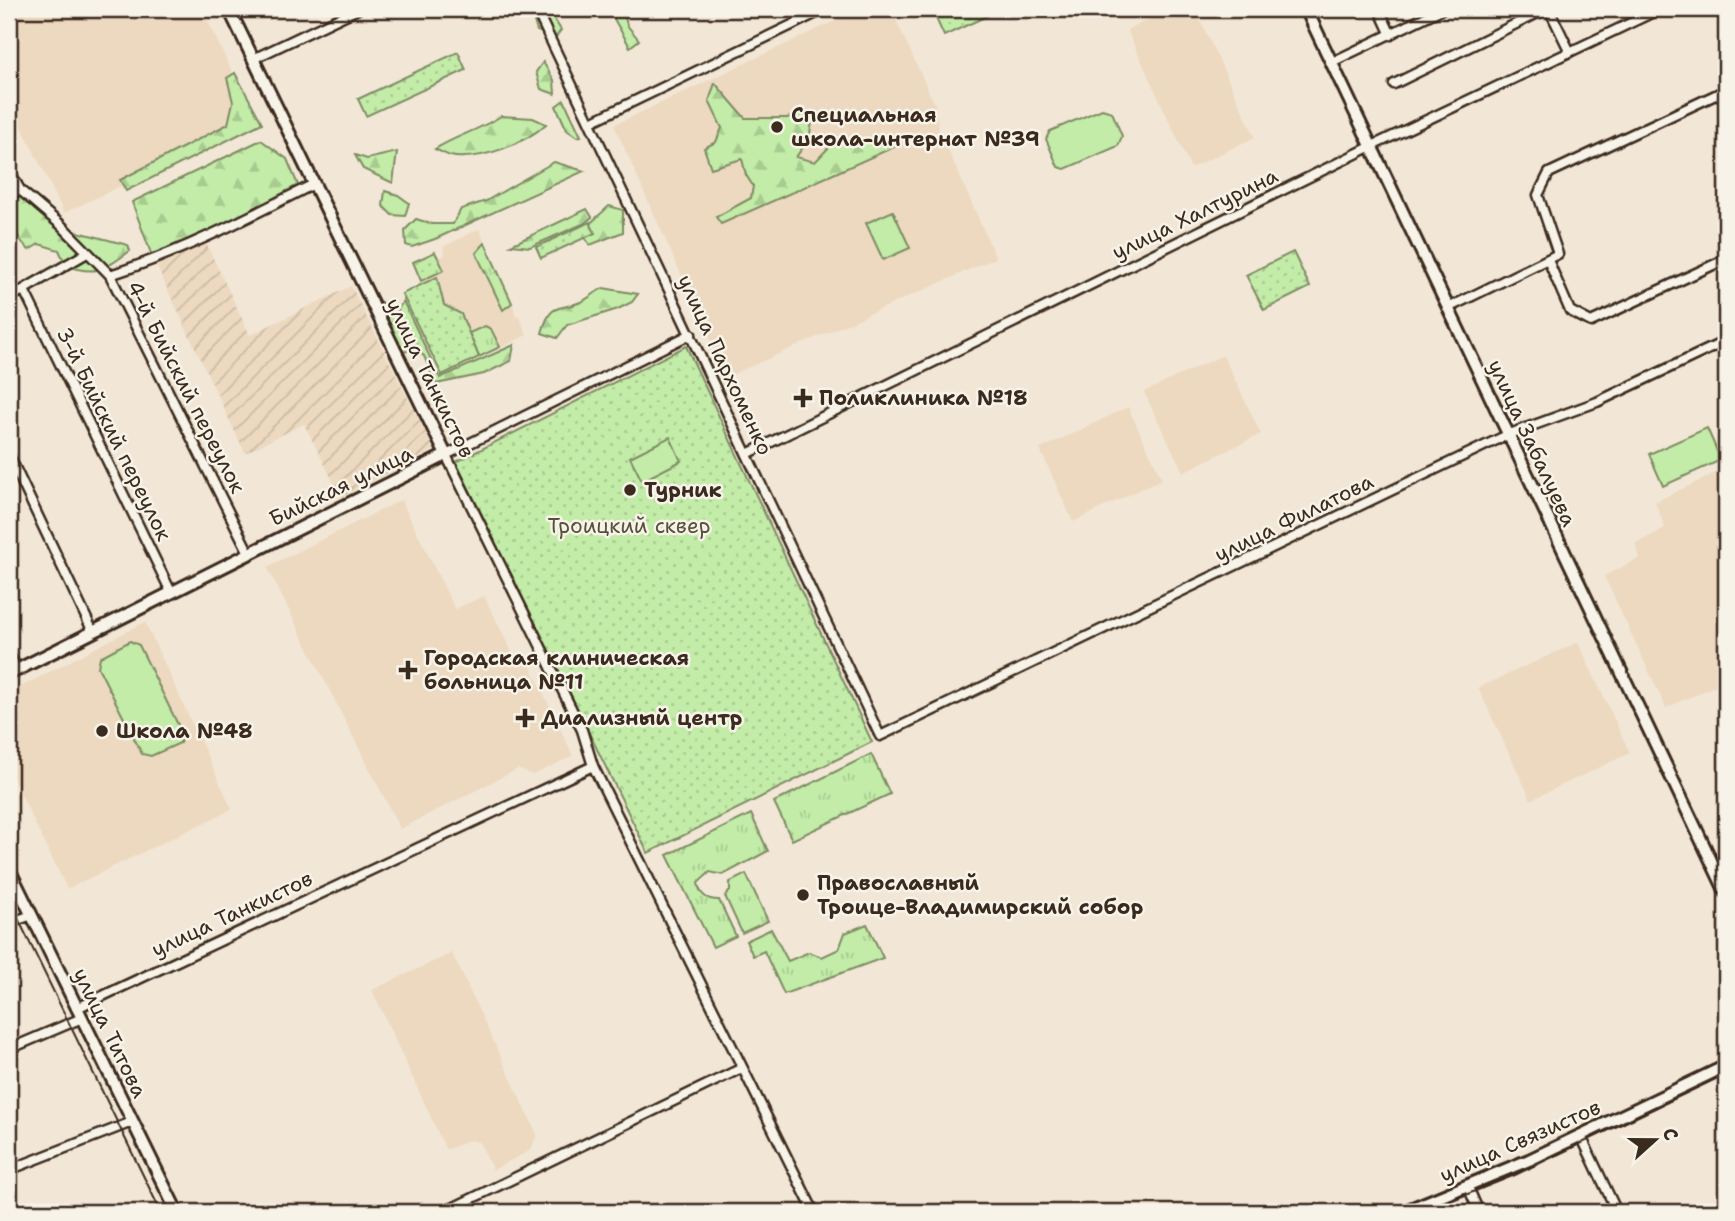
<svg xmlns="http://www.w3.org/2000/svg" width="1735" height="1221" font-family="'Shantell Sans',sans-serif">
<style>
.built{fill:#ecd9c0}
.industrial{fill:url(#industrial-furrows)}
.grass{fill:url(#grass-tufts);stroke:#7e8b63;stroke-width:2}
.forest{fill:url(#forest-firs);stroke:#7e8b63;stroke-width:2}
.park{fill:url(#park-dots);stroke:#7e8b63;stroke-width:2}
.pitch{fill:#c2eca8;stroke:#7e8b63;stroke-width:2}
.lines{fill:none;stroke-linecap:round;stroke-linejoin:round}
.minor-casing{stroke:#3b2a1e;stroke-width:13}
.tertiary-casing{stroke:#3b2a1e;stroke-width:16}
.minor{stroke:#f7f3e8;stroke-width:8}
.tertiary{stroke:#f7f3e8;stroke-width:10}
.tram{stroke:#3b2a1e;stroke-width:2}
.poi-dot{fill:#3b2a1e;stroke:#f7f3e8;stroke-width:2.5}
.labels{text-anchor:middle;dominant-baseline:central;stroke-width:5;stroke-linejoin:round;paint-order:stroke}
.poi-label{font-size:21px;font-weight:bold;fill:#3b2a1e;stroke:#f7f3e8;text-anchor:start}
.street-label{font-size:21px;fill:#3b2a1e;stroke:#f7f3e8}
.park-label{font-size:21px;fill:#56513a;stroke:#f7f3e8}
</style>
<defs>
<pattern id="industrial-furrows" width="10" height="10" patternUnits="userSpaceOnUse" patternTransform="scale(1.75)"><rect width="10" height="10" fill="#ecd9c0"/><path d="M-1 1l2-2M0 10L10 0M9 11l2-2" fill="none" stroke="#cbbaa5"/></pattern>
<pattern id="grass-tufts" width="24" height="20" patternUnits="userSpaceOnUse" patternTransform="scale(1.75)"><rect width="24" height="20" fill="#c2eca8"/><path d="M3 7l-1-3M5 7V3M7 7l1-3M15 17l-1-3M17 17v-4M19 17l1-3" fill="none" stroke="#a8cb90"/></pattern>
<pattern id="forest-firs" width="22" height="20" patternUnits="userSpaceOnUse" patternTransform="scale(1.75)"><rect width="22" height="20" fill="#c2eca8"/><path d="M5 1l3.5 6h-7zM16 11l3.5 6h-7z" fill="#a8cb90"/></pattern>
<pattern id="park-dots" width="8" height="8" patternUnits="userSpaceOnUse" patternTransform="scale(1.75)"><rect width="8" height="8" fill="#c2eca8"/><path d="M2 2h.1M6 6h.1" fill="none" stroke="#a8cb90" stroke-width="1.8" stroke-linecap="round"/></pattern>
</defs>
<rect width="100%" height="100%" fill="#f2e7d6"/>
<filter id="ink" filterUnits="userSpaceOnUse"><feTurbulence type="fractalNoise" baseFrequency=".0143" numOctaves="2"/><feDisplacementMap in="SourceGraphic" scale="14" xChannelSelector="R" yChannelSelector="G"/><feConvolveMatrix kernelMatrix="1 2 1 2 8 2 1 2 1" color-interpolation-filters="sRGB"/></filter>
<g filter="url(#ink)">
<!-- built -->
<g class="built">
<polygon points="9,9 202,9 256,122 64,213 9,101"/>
<polygon points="860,9 891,9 935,105 939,129 996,258 727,377 614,125"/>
<polygon points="1170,9 1195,9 1255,137 1191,168 1127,30"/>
<polygon points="479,229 513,303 515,315 519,316 527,335 442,376 402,294 422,284 412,262 435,251 440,258 445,255 443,247"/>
<polygon points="1223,355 1261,434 1183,472 1144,392"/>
<polygon points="1128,407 1162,479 1073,522 1040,449"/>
<polygon points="1726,468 1726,681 1666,708 1604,576 1640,558 1635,544 1665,528 1655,502"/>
<polygon points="401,500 455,609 484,596 516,660 526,656 573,756 533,775 518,769 400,829 267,567"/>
<polygon points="145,622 232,809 67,889 9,770 9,693"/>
<polygon points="1578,642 1630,753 1531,800 1478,688"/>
<polygon points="452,953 537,1134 531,1150 493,1170 479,1142 470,1140 446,1150 372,990"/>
</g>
<!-- industrial -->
<polygon class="industrial" points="204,239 250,335 351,286 434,450 341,497 304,424 245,453 155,263"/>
<!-- grass -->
<g class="grass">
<polygon points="485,243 512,303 503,310 476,253"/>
<polygon points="485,326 491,329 500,347 479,357 469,333"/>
<polygon points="871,754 890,794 792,840 774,802"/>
<path d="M751,814l17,37 -45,24 -13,-3 -12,11c2,12 8,17 21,17l17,36 -23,11 -46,-92z"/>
<polygon points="746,874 768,921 742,933 725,896 730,891 730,882"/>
<polygon points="867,924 883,958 784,994 764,951 753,956 746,941 771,929 788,961 809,952 822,957 839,949 845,933"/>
</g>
<!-- forest -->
<g class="forest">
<polygon points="537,9 553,9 551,14 561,30 556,37 537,31 532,15"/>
<polygon points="613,9 623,9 627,25 639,40 630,47 614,19"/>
<polygon points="543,62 554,80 555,94 541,89 536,72"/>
<polygon points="235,73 262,123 126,191 120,180 228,124 233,102 227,78"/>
<polygon points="715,83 745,118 787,118 814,111 809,139 796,157 815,162 834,142 853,140 894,147 721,224 716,217 751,198 753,186 746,175 742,159 711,168 704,148 716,142 722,128 709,101"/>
<polygon points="564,100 581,136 577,137 567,130 556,106"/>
<path d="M501,116l32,2 13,6c-20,19 -62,35 -90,33 -7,0 -15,-5 -21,-8 21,-13 44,-19 66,-33z"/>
<polygon points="261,140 287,159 298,185 216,229 152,256 132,202"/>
<polygon points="397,152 393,183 363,169 355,155 367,159"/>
<polygon points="554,162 584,171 435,239 412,247 406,245 405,230 416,219 432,224 453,224 461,209 486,201"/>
<path d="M9,185l50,42 69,18 2,6c-25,18 -35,26 -64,14l-7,-15 -20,-6 -10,6c-20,-20 -20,-38 -20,-65z"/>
<polygon points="385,191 398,195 409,203 405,216 392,215 383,206"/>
<polygon points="609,206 623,210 623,232 590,245 581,232"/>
<polygon points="587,209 592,217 585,223 530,247 511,245"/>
<path d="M603,288l35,6 -6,8 -14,7 -51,16 -10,13 -15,-5c9,-34 18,-21 41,-32 7,-4 13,-9 20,-13z"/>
<polygon points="403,301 440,378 514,345 511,361 484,374 436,384 424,356 415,349 399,353 378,309 381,302 395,315"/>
</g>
<!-- park -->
<g class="park">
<polygon points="945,9 984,9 987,16 944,36 934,14"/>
<polygon points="458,52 466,70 366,116 358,99"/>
<polygon points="590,222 595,233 541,258 536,247"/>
<polygon points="435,252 444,270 421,281 413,262"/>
<polygon points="1293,252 1310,287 1264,310 1246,275"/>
<polygon points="437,277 444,305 461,314 479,357 442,375 402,294"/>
<polygon points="686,346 872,742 648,853 456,462"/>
</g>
<!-- pitch -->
<g class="pitch">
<polygon points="1102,109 1112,112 1122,136 1118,146 1065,169 1058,167 1046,139 1050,131"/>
<polygon points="893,211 910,248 883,260 866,223"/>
<polygon points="1707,428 1721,460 1663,486 1649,454"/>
<polygon points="670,437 681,461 642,481 630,457"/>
<polygon points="130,641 139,645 182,733 180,743 151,756 142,754 98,667 100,657"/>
</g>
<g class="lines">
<defs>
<g id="minor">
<polyline points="536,9 880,736 1507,435 1597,402 1726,341"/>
<polyline points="1379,9 1391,35"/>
<polyline points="1549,9 1570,52"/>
<polyline points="253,59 358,9"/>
<polyline points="1332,62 1442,9"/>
<polyline points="1394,84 1546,9"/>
<polyline points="591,122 825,9"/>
<polyline points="9,170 20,190 60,224 110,275 249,553"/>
<polyline points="9,196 20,190"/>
<polyline points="1548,260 1570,311 1591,322 1726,259"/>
<path d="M110,275c71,-23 137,-57 204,-91"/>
<polyline points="24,290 171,592"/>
<polyline points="9,298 87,253"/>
<polyline points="1448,308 1558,254 1538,195 1549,173 1726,90"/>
<polyline points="691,334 446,455 582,730 593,766 814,1212"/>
<polyline points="747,454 1372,146 1660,9"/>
<polyline points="9,455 93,632"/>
<polyline points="9,654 17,670"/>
<polyline points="9,923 32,915"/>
<polyline points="77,1008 593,766"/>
<polyline points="9,1049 82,1018"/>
<polyline points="1581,1136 1617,1212"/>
<polyline points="9,1170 132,1122"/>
<polyline points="1468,1187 1479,1212"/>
<polyline points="444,1212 742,1068"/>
</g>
<g id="tertiary">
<polyline points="1306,9 1726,892"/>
<polyline points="9,674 446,455 229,9"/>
<polyline points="9,869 177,1212"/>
<polyline points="1403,1212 1529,1160 1726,1066"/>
</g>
</defs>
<!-- minor casing -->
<use href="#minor" class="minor-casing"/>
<!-- tertiary casing -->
<use href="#tertiary" class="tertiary-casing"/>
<!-- minor -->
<use href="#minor" class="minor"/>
<!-- tertiary -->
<use href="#tertiary" class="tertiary"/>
<!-- tram -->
<g class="tram">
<polyline points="9,900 161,1212"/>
<polyline points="1423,1212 1515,1175 1726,1074"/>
</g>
</g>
</g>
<!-- markers -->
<g class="poi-dot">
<circle cx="777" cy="127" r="7"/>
<path d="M799.5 387.5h7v7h7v7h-7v7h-7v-7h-7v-7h7z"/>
<circle cx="630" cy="490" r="7"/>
<path d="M404.5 659.5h7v7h7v7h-7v7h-7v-7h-7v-7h7z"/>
<path d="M521.5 707.5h7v7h7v7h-7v7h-7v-7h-7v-7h7z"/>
<circle cx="102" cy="731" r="7"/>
<circle cx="803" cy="895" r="7"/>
</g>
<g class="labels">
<!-- poi labels -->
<g class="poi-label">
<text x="791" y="115">Специальная<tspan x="791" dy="24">школа-интернат №39</tspan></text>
<text x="819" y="398">Поликлиника №18</text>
<text x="644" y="490">Турник</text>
<text x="424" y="658">Городская клиническая<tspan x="424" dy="24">больница №11</tspan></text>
<text x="541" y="718">Диализный центр</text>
<text x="116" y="731">Школа №48</text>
<text x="817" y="883">Православный<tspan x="817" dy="24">Троице-Владимирский собор</tspan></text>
</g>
<!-- street labels -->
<g class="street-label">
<text transform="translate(1195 214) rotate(-26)">улица Халтурина</text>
<text transform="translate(725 365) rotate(65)">улица Пархоменко</text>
<text transform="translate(430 378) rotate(64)">улица Танкистов</text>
<text transform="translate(186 387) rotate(63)">4-й Бийский переулок</text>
<text transform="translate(114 434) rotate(64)">3-й Бийский переулок</text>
<text transform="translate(1532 443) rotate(65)">улица Забалуева</text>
<text transform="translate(341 486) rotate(-26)">Бийская улица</text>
<text transform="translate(1294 518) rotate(-26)">улица Филатова</text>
<text transform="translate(232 914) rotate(-25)">улица Танкистов</text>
<text transform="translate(110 1033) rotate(64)">улица Титова</text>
<text transform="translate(1520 1141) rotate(-24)">улица Связистов</text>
</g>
<!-- park labels -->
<g class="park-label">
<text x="629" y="526">Троицкий сквер</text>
</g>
</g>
<!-- margin -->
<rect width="1735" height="1221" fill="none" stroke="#f7f3e8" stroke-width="35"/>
<rect x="18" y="18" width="1700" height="1186" fill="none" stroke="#3b2a1e" stroke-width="2.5" filter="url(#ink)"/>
<!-- north arrow -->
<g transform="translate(1655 1140) rotate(69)" stroke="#f7f3e8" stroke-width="5" paint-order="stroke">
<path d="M0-5L12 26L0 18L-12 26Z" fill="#3b2a1e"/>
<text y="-10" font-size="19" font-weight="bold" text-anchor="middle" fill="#3b2a1e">С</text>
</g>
</svg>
